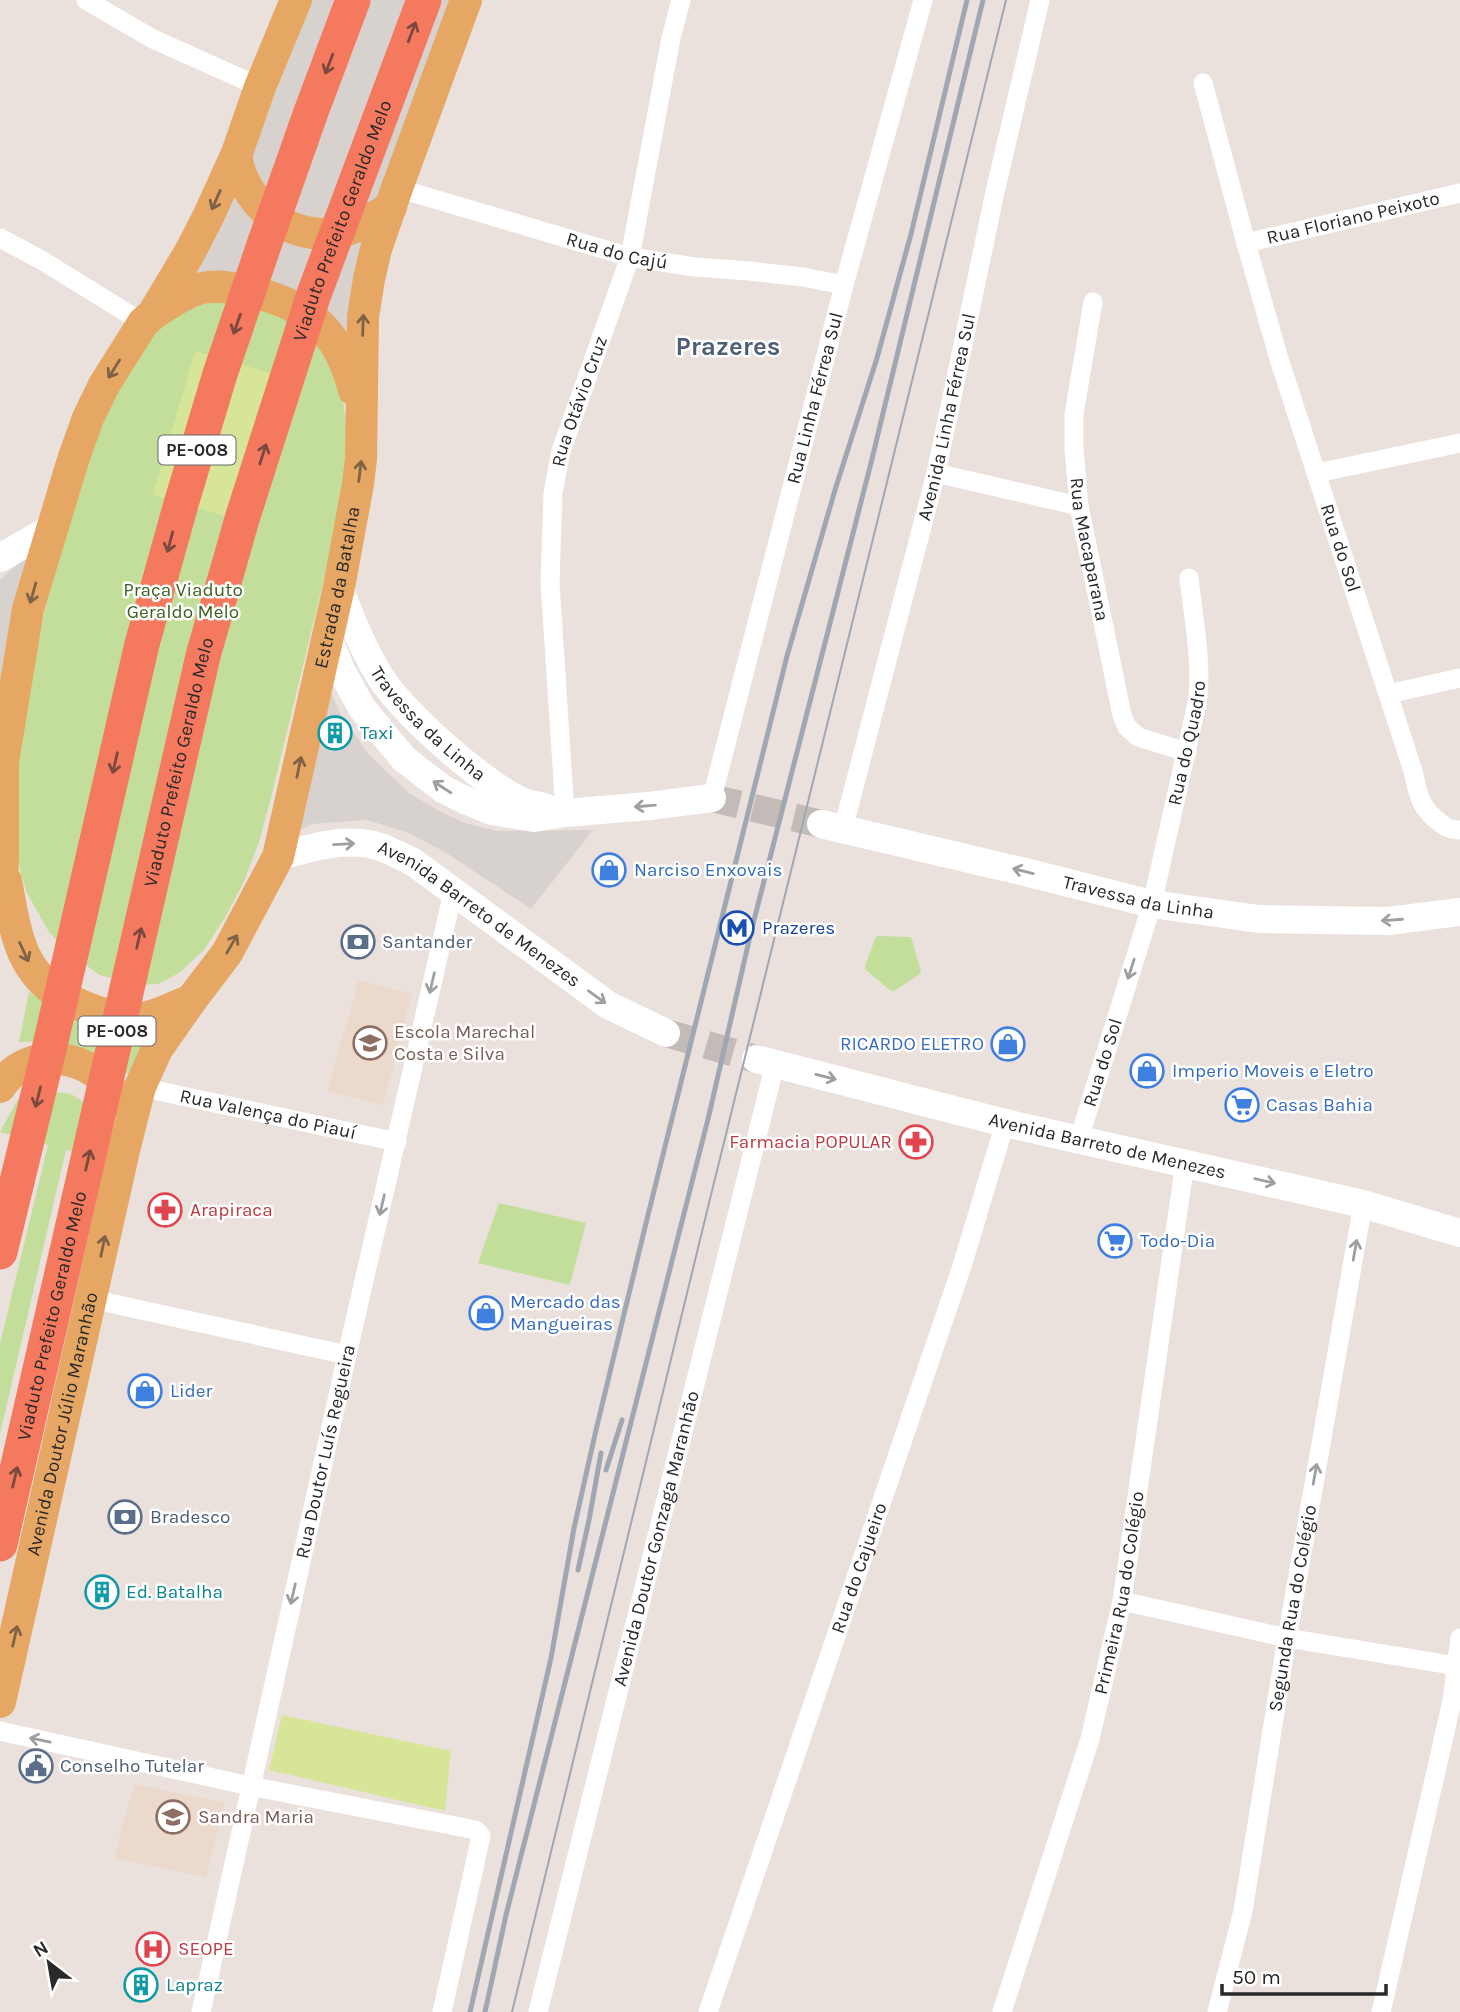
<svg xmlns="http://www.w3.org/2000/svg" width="1460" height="2012" font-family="Karla,sans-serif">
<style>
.education{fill:#ebd9cc}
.green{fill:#c3de9b}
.pitch{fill:#d7e598}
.plaza{fill:#d7d2ce}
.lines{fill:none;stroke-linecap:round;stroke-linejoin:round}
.secondary-tunnel{stroke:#c3bbb8;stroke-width:28;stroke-dasharray:28 14;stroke-linecap:butt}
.street{stroke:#fff;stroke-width:19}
.secondary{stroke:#fff;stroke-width:28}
.primary{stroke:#e7a764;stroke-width:32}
.highway{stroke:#f4795e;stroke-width:35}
.tram{stroke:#9fa7b2;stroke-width:2}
.rail{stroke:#9fa7b2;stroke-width:5}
.oneway{stroke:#7a493e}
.oneway2{stroke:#7e6244}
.oneway3{stroke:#9f9f9f}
.labels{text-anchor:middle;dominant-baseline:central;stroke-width:5;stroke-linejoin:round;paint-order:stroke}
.shield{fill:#fff;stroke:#696969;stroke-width:2}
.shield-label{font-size:18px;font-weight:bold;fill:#292929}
.street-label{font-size:19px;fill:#292929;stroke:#fff}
.park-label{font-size:19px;fill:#3d611e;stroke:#fff}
.culture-label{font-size:19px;fill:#0d838f;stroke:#fff;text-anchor:start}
.shop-label{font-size:19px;fill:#366cbe;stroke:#fff;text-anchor:start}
.transit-label{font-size:19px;fill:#164399;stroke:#fff;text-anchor:start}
.service-label{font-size:19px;fill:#4e5e75;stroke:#fff;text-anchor:start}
.education-label{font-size:19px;fill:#785e54;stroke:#fff;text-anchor:start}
.health-label{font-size:19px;fill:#be3a42;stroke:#fff;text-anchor:start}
.district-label{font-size:26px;font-weight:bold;fill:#4d5f77;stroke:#fff}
</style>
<rect width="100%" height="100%" fill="#eae0dc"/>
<!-- education -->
<g class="education">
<polygon points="359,980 412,994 383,1105 327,1091"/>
<polygon points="134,1784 225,1803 206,1877 114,1858"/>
</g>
<!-- green -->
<g class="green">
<polygon points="235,291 318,335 343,401 347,430 345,492 271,798 259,842 243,884 224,919 204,950 179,973 158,984 138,985 100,975 66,951 49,932 27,893 21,874 11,818 31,667 48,597 110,388 166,313"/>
<polygon points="878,936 911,937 921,971 920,974 894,991 891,991 866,970 865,966 875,939"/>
<polygon points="29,992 90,1028 130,1033 160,1024 135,1078 93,1054 43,1041 19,1042"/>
<polygon points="34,1089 71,1094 93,1108 110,1161 66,1150 0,1434 0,1344 48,1145 0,1132 18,1099"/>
<polygon points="499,1203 586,1223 570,1285 478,1263"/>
</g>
<!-- pitch -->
<g class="pitch">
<polygon points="195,351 274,374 232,518 153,495"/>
<polygon points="282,1715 451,1751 445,1811 269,1770"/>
</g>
<!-- plaza -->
<g class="plaza">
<polygon points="299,0 345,0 269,205 245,171"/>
<polygon points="360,0 418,0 331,226 285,225"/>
<polygon points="428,0 461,0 389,205 357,223"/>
<polygon points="234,171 259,211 243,283 166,300"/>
<polygon points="391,207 360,405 309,314 339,233"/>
<polygon points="276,222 327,237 305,308 253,289"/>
<polygon points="41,544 0,695 0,580"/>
<polygon points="330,689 340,713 368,754 409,793 439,811 465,823 497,831 593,830 531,909 445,852 406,832 367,820 312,824 294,833"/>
</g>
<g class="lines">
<!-- secondary-tunnel -->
<g class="secondary-tunnel">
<polyline points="712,798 821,824"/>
<polyline points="666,1033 756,1059"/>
</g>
<!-- street -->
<g class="street">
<polyline points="86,0 153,39 260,87"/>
<path id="s1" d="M1203,83l43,160 33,116 134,412c5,22 6,36 26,51 7,6 12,8 21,8"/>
<path id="s2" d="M397,188l233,69 65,10 54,4 54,6 41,8"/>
<polyline points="0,238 43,261 143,323"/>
<path id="s3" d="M1246,243l214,-50"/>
<path id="s4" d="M1093,302l-19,112v35l5,57 43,209 5,12 11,10 49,15"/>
<polyline points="936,473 1079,506"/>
<polyline points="1317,473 1460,443"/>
<polyline points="1388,694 1460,678"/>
<path id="s5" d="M712,798l132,-513 79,-285"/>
<path id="s6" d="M565,813l-15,-230 3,-90 8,-42 69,-194 41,-219 10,-38"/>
<path id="s7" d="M843,829l93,-356 59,-281 45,-192"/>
<path id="s8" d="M140,1087l257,55"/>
<path id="s9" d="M1079,1139l73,-235 45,-201c6,-37 -4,-87 -8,-125"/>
<polyline points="91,1299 347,1355"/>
<polyline points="1122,1601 1287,1638 1457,1666"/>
<polyline points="0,1731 250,1786 476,1830 481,1836 442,2012"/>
<path id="s10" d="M201,2012l146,-657 106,-463"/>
<path id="s11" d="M538,2012l237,-948"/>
<path id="s12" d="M708,2012l254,-746 43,-143"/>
<path id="s13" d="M1002,2012l88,-273 32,-138 63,-438"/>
<path id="s14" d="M1217,2012l26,-101 44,-273 76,-434"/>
<polyline points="1381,2012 1452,1701 1460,1638"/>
</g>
<!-- secondary -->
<g class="secondary">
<polyline points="0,558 52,528"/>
<path id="s15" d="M339,587c11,30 23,60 40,88 25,39 99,104 140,125 8,4 18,5 26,7"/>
<polyline points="327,635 341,670 362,708 404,759 443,789 465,800 492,811 534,818 565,813 649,806 712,798"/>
<path id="s16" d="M821,824l204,48 127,32 107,15 129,2 72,-9"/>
<path id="s17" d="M278,857c32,-9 72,-22 105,-9 10,4 20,9 30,14l195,143 58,28"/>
<path id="s18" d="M756,1059l249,64 358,81 97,29"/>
</g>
<!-- primary -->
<g class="primary">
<path d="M236,156c10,56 66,95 122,70 11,-5 22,-12 33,-19"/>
<path d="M154,313c15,-9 31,-21 48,-25 17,-4 38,1 54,5 56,14 84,41 98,97"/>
<path d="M6,881c5,25 8,50 18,73 16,34 41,46 74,58 11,3 25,8 37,7 20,-2 37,-11 56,-19"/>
<polyline points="0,906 3,862 3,762 28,609 73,460 88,418 104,385 143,323 153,314 190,252 208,217 237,153 260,87 296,0"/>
<path d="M0,1087c28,-44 98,-34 117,13"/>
<path id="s19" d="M0,1702l125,-556 15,-59 17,-38 35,-50 35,-46 51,-96 61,-270 19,-103 3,-25 2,-142 6,-38 7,-30 21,-61 69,-188"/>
</g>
<!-- highway -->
<g class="highway">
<polyline points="0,1252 51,1041 142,644 181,504 220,374 265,242 311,112 353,0"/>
<path id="s20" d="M0,1544l203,-888 39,-137 72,-225 110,-294"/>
</g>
<!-- tram -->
<polyline class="tram" points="512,2012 709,1203 1006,0"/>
<!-- rail -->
<g class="rail">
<polyline points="606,1470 622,1420"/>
<polyline points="578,1570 589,1520 601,1453"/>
<polyline points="470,2012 551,1658 574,1528 596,1430 648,1215 787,656 835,490 877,358 911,234 967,0"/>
<polyline points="485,2012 506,1915 709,1115 751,932 871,463 983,0"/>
</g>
</g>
<!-- one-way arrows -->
<defs><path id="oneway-shaft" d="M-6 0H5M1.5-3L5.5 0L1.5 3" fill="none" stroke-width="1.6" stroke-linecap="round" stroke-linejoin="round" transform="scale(1.75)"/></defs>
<g class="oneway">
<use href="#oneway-shaft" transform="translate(412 32) rotate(-69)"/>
<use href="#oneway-shaft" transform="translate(329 64) rotate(111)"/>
<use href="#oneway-shaft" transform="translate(237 324) rotate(109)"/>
<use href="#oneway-shaft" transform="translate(263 454) rotate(-72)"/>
<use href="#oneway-shaft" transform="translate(170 542) rotate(105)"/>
<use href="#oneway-shaft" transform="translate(115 763) rotate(103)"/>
<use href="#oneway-shaft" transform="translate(139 938) rotate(-77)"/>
<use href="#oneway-shaft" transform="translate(38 1097) rotate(104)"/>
<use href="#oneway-shaft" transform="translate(88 1160) rotate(-77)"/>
<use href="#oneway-shaft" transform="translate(15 1477) rotate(-77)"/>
</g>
<g class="oneway2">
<use href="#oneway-shaft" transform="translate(216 200) rotate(114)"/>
<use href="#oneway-shaft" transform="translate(363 325) rotate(-88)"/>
<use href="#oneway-shaft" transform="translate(114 369) rotate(122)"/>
<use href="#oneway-shaft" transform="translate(360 471) rotate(-83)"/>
<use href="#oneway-shaft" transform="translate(33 593) rotate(106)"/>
<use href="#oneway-shaft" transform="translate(299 767) rotate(-78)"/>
<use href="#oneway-shaft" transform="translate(232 944) rotate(-60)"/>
<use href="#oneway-shaft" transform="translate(24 952) rotate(65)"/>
<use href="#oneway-shaft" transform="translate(103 1246) rotate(-78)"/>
<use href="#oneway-shaft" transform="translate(15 1636) rotate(-77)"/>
</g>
<g class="oneway3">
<use href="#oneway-shaft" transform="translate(442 787) rotate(-147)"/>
<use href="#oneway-shaft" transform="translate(645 806) rotate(175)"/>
<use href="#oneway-shaft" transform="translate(344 844) rotate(-3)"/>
<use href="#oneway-shaft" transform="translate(1023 871) rotate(-166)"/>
<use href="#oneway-shaft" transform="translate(1392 920) rotate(176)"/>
<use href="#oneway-shaft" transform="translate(1131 969) rotate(108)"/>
<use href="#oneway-shaft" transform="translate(432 983) rotate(103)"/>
<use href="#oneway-shaft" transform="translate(597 997) rotate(36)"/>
<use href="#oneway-shaft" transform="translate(826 1077) rotate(14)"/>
<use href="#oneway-shaft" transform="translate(1265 1181) rotate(13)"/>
<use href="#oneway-shaft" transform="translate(382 1205) rotate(103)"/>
<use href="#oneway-shaft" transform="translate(1355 1250) rotate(-80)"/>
<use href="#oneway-shaft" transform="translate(1315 1474) rotate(-80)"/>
<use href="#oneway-shaft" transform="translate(293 1594) rotate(103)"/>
<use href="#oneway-shaft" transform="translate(40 1740) rotate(-168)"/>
</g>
<!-- icons -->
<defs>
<symbol id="building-ring" viewBox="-11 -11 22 22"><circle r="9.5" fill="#fff" stroke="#0f9aa8" stroke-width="1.5"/><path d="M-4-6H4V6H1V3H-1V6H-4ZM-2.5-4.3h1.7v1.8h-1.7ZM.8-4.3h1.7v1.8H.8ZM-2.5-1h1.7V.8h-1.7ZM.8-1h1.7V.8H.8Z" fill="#0f9aa8"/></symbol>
<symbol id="shop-ring" viewBox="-11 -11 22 22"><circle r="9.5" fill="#fff" stroke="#3f7fe0" stroke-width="1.5"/><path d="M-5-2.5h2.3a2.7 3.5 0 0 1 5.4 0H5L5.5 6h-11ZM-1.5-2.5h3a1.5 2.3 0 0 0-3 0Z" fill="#3f7fe0"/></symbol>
<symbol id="metro-ring" viewBox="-11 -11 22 22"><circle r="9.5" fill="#fff" stroke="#1a4fb4" stroke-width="1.5"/><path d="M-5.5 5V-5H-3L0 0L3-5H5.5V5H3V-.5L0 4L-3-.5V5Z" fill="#1a4fb4"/></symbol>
<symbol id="bank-ring" viewBox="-11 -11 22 22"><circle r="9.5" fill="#fff" stroke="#5c6f8a" stroke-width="1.5"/><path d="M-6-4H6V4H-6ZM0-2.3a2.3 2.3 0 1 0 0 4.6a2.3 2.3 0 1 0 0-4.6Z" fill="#5c6f8a"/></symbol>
<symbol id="school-ring" viewBox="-11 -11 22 22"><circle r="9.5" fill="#fff" stroke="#8d6e63" stroke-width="1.5"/><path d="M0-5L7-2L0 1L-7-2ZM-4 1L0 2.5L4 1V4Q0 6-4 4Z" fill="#8d6e63"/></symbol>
<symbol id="supermarket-ring" viewBox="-11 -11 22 22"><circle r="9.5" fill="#fff" stroke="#3f7fe0" stroke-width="1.5"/><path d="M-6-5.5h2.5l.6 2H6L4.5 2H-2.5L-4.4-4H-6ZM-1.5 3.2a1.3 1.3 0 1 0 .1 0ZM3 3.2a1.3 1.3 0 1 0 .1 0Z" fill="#3f7fe0"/></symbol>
<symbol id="pharmacy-ring" viewBox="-11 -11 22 22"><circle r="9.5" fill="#fff" stroke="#e0444e" stroke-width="1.5"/><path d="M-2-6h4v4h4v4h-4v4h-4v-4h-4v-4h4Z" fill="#e0444e"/></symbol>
<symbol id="civic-ring" viewBox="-11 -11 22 22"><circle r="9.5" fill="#fff" stroke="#5c6f8a" stroke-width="1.5"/><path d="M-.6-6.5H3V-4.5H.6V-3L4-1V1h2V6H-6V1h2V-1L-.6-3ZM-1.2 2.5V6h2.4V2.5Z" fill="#5c6f8a"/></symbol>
<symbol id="hospital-ring" viewBox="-11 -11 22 22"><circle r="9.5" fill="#fff" stroke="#e0444e" stroke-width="1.5"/><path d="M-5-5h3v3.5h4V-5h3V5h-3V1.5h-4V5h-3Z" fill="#e0444e"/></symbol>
</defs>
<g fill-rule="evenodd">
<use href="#building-ring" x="316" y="714" width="38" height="38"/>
<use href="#shop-ring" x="590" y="851" width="38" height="38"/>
<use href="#metro-ring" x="718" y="909" width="38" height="38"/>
<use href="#bank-ring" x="339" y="923" width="38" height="38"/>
<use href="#school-ring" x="351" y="1024" width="38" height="38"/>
<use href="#shop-ring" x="989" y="1025" width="38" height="38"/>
<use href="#shop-ring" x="1128" y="1052" width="38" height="38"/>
<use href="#supermarket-ring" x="1223" y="1086" width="38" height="38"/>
<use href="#pharmacy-ring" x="897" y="1123" width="38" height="38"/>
<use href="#pharmacy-ring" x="146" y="1191" width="38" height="38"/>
<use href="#supermarket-ring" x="1096" y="1222" width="38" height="38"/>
<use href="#shop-ring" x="467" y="1294" width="38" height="38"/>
<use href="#shop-ring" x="126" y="1372" width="38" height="38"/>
<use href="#bank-ring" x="106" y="1498" width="38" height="38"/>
<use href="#building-ring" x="83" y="1573" width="38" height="38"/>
<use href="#civic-ring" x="17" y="1747" width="38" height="38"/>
<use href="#school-ring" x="154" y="1798" width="38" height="38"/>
<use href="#hospital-ring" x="134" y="1930" width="38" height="38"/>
<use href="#building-ring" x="122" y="1966" width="38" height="38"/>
</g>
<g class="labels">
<!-- shield labels -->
<g class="shield">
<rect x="158.5" y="435.5" width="77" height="29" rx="5"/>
<rect x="78.5" y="1016.5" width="77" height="29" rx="5"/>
</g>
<g class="shield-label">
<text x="197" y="450">PE-008</text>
<text x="117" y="1031">PE-008</text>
</g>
<!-- street labels -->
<g class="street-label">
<text stroke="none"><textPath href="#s3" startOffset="110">Rua Floriano Peixoto</textPath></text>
<text stroke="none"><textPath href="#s20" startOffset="1368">Viaduto Prefeito Geraldo Melo</textPath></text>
<text stroke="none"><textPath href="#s2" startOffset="229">Rua do Cajú</textPath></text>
<text stroke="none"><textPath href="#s5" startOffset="413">Rua Linha Férrea Sul</textPath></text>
<text stroke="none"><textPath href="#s6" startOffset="416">Rua Otávio Cruz</textPath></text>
<text stroke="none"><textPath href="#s7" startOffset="425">Avenida Linha Férrea Sul</textPath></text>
<text stroke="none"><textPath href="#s1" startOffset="485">Rua do Sol</textPath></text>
<text stroke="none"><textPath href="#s4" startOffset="250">Rua Macaparana</textPath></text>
<text stroke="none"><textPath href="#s19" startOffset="1176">Estrada da Batalha</textPath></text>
<text stroke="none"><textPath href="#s15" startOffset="166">Travessa da Linha</textPath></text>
<text stroke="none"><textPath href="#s9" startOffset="411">Rua do Quadro</textPath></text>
<text stroke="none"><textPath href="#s20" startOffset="802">Viaduto Prefeito Geraldo Melo</textPath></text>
<text stroke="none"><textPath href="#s16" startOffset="326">Travessa da Linha</textPath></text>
<text stroke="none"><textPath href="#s17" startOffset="224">Avenida Barreto de Menezes</textPath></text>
<text stroke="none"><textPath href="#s9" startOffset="80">Rua do Sol</textPath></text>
<text stroke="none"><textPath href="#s8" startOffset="131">Rua Valença do Piauí</textPath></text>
<text stroke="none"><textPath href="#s18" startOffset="362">Avenida Barreto de Menezes</textPath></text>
<text stroke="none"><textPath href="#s20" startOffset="234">Viaduto Prefeito Geraldo Melo</textPath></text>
<text stroke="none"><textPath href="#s19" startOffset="285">Avenida Doutor Júlio Maranhão</textPath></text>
<text stroke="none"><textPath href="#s10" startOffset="574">Rua Doutor Luís Regueira</textPath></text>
<text stroke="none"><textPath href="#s11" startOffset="488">Avenida Doutor Gonzaga Maranhão</textPath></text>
<text stroke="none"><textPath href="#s12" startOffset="469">Rua do Cajueiro</textPath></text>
<text stroke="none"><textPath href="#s13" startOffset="436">Primeira Rua do Colégio</textPath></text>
<text stroke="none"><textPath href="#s14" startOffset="411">Segunda Rua do Colégio</textPath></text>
</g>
<!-- park labels -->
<g class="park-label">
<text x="183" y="590">Praça Viaduto<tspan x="183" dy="22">Geraldo Melo</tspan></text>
</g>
<!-- culture labels -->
<g class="culture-label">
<text x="360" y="733">Taxi</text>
<text x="126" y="1592">Ed. Batalha</text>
<text x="166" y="1985">Lapraz</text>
</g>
<!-- shop labels -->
<g class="shop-label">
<text x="634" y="870">Narciso Enxovais</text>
<text x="984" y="1044" text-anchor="end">RICARDO ELETRO</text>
<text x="1172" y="1071">Imperio Moveis e Eletro</text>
<text x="1266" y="1105">Casas Bahia</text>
<text x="1140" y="1241">Todo-Dia</text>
<text x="510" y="1302">Mercado das<tspan x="510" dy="22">Mangueiras</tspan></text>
<text x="170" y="1391">Lider</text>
</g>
<!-- transit labels -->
<g class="transit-label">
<text x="762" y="928">Prazeres</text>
</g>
<!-- service labels -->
<g class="service-label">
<text x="382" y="942">Santander</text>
<text x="150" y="1517">Bradesco</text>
<text x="60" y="1766">Conselho Tutelar</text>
</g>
<!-- education labels -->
<g class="education-label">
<text x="394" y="1032">Escola Marechal<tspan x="394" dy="22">Costa e Silva</tspan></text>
<text x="198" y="1817">Sandra Maria</text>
</g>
<!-- health labels -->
<g class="health-label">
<text x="892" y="1142" text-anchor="end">Farmacia POPULAR</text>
<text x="190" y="1210">Arapiraca</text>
<text x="178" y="1949">SEOPE</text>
</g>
<!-- district labels -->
<g class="district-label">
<text x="728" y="346">Prazeres</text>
</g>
</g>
<!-- north arrow -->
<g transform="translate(49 1963) rotate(329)" stroke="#ffffff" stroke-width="5" paint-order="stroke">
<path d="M0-5L12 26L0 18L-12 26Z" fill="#292929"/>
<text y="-10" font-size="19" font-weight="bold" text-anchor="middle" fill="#292929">N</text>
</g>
<!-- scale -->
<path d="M1222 1984v10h164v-10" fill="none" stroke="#292929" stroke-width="3.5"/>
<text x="1232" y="1984" font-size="21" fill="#292929" stroke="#ffffff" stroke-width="5" paint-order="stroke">50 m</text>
</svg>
